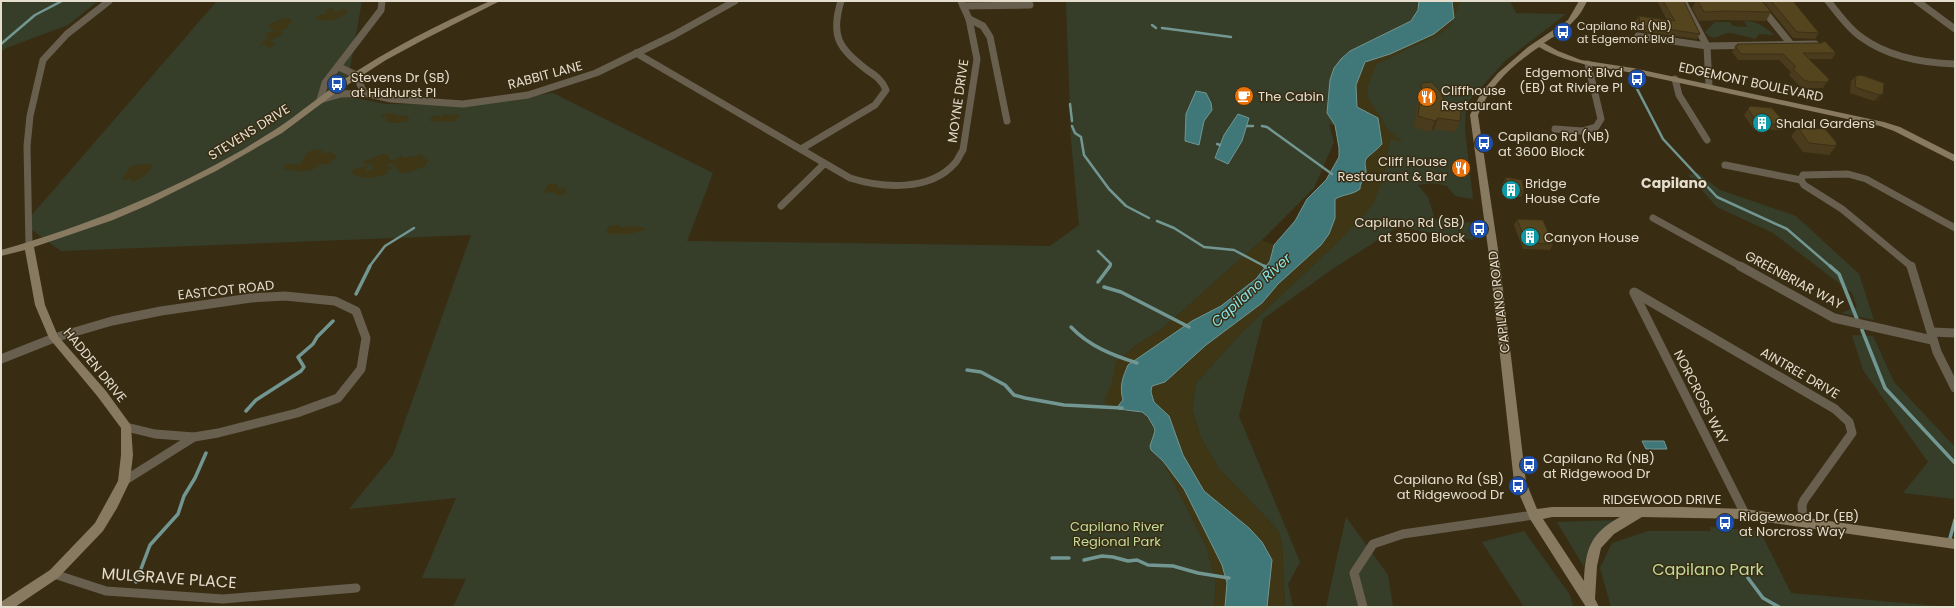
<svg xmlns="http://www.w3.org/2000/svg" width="1956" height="608" font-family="Poppins,sans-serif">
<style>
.green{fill:#363e29}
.sand{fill:#3e3615}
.water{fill:#407779;stroke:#729692}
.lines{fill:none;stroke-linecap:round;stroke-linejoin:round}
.stream-far1{stroke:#729692;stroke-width:2.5}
.stream{stroke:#729692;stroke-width:3.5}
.street-far1{stroke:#685f4f;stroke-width:7}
.street{stroke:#685f4f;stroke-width:9}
.secondary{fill:#887961;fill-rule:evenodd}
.wall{fill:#493b1b}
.shaded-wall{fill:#3c3016}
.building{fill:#55451f;stroke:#3c3016}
.labels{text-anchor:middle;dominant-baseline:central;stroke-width:3;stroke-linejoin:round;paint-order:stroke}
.far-poi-label{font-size:11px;fill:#e5ddce;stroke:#382d13;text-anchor:start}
.poi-label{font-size:13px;fill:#e5ddce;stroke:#382d13;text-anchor:start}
.street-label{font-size:13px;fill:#e5ddce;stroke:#382d13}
.park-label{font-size:13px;fill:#c2db9b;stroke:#382d13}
.neighbourhood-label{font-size:14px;font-weight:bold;fill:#e5ddce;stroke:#382d13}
.water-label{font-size:14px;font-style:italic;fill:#87e3e6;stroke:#382d13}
.near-park-label{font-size:16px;fill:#c2db9b;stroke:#382d13}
.near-street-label{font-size:16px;fill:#e5ddce;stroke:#382d13}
</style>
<rect width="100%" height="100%" fill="#382d13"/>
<!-- green -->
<g class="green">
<polygon points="10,1 98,1 68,25 6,48 1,52 1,4"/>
<path d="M217,1h145l-17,95 41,8 83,1 84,-12 160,80 -26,68 363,5 29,-21 -8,-86 -5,-138h444l6,12 50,1 -61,47 -39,43 -1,26 8,69 -18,-3 -8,-10 -15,-3 -14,2 10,12 7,22 39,4 -1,17 -75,-13 -67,43 -68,49 -24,97 61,146 -12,22 5,23h-8l-3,-63 -4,-14 -59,-61 -18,-31 -9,-29 4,-26 46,-51 99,-93 43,-64 6,-36 -61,-15 5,18 -20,46 -52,52 -100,89 -27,17 -19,16 7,49c16,-3 27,5 32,20l-4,9v10l12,11 43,85 10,36 -2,25h-761l13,-28 -44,-1 34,-80 -107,11 44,-54 78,-220 -410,16 -37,-27z"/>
<path d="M1744,21c13,0 21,6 30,14l-15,-1 -4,5c-8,-2 -17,-5 -25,-6 -12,0 -14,11 -25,-1l10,-10h15l3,4 14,1z"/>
<polygon points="1698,173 1720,190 1796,216 1859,274 1874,320 1841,313 1857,307 1852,293 1773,233 1717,207 1688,175"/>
<polygon points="1852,335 1873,336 1894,382 1955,447 1955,499 1903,493 1928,462 1863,370"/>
<polygon points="1346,517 1388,575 1393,607 1326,607"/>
<path d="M1618,520c-16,13 -32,26 -34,47l-27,-45z"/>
<polygon points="1710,527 1760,531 1791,593 1949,607 1611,607 1600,568 1612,543 1648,531 1711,531"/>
<polygon points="1524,531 1570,595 1573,607 1524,607 1482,542"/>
</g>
<!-- sand -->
<g class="sand">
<polygon points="1419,1 1460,2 1451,25 1442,33 1377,64 1368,85 1368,98 1383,120 1386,128 1403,142 1390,139 1384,175 1373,205 1341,239 1242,332 1196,383 1192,409 1201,438 1219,469 1278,530 1282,544 1285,607 1214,607 1216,582 1206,546 1163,461 1175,435 1169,416 1118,406 1118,409 1111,409 1106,403 1105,398 1112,382 1116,362 1135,346 1162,329 1262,240 1274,245 1295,221 1307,199 1326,180 1339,157 1339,148 1335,125 1327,113 1330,80 1334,68 1341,59 1350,51 1411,21 1418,10"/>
<path d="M331,8l4,1 -2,1 2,2 9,-3 5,2c-7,8 -24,12 -33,8l2,-4 9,-1 -1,-3z"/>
<polygon points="290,18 291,22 287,28 280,31 283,33 282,35 269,41 275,43 273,46 266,49 267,46 265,44 258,48 263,43 264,40 268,38 266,33 275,31 269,27 270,24 282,19"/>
<path d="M387,113l9,1 3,2 7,-1 4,5c-8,3 -18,5 -25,0l4,-3h-8l1,-2z"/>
<polygon points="444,114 451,115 457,114 459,117 453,122 429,121 433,116 440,115 441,118"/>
<path d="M314,149l9,2 1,3 4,-2 5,1 4,4 -8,7 -5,1 -2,-2c-12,12 -25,8 -38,6v-3l4,-2 12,1 6,-11z"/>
<path d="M383,154l5,1 2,4 3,2 8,-6 2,3 19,-3 2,3 6,3 -4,2v3l-19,7 -8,-1 -4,-7 -6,-2 -3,3 6,1v2l-7,2 3,2c-9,5 -28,8 -36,0l2,-4 12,-3 2,1 -3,3 2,1 7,-3 -3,-4h-8l1,-3z"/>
<path d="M143,164l10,1c-4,8 -14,17 -23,16v-3l-5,2 -3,-2 10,-12z"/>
<polygon points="553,183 558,185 556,189 564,188 567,193 560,196 552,192 543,193 548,185"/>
<path d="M616,225h4l1,3 9,-2 17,2c-7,6 -34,8 -41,4l3,-6z"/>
</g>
<!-- water -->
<g class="water">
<path d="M1419,1h33l2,17 -20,16 -44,20 -25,8 -9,23 1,22 21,11 4,26c-5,6 -13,11 -16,15 -2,5 0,8 0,13 -1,7 -6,10 -6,17 -8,6 -16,5 -25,10v19l-6,16 -8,11 -43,39 -16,19 -56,42 -41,37 -13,4 -1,6 3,10 15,14 14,39 21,36 45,37 13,14 10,18 -5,47h-42l2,-24 -5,-18 -38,-76 -21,-28 -12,-11 -1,-4 5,-15 -1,-4 -6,-10 -6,-5 -24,-3v-3l5,-6c-4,-14 0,-23 5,-35l64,-44 29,-15 35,-27 14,-18 4,-16 21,-24 12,-22 19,-19 13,-23v-9l-4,-23 -8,-12 3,-33 4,-12 7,-9 9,-8 61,-30 7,-11z"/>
<polygon points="1196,91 1206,93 1211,103 1212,110 1204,121 1199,145 1185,141 1186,114"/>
<polygon points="1238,114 1249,118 1242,141 1228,164 1215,158 1224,135"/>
<polygon points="1642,441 1664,441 1667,449 1646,449"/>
</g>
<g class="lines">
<!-- stream-far1 -->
<g class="stream-far1">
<polyline points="1152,25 1156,28"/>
<polyline points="1162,28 1231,37"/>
<polyline points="1,44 35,15 62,1"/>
<polyline points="1634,83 1663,139 1717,197 1787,229 1831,267"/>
<polyline points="1070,104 1072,121"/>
<polyline points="1072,126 1075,133 1081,137 1084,155 1109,189 1126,206 1149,218"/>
<polyline points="1247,126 1253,126"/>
<polyline points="1262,126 1267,127 1332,174"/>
<polyline points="1217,144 1220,145"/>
<polyline points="1157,221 1174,228 1204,247 1234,250 1266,267"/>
<polyline points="1098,251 1111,264 1109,267"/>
<polyline points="369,267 385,246 414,228"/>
</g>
<!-- stream -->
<g class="stream">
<polyline points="1264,266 1268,268"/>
<polyline points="1830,266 1839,274 1857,319"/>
<polyline points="1098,282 1110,266"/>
<polyline points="1104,287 1121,292 1189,327"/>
<polyline points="356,294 370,266"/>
<path d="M1071,327c18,19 41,28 66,36"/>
<polyline points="1862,330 1885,388 1955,463"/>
<polyline points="967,370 981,372 1005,385 1014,395 1025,398 1064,405 1122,408"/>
<polyline points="246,411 256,400 301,371 304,367 298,357 313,344 317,337 333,321"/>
<polyline points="1951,540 1950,538 1955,520"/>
<polyline points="1052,558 1069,558"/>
<polyline points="1084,560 1102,556 1113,557 1128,561 1137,560 1148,565 1173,566 1198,573 1229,578"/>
<polyline points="1748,578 1763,598 1779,607"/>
<polyline points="136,582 150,545 178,514 184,496 195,478 206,453"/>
</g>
<!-- street-far1 -->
<g class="street-far1">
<polyline points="1683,1 1707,46 1815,44"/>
<polyline points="1756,1 1790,43"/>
<path d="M1828,1c10,12 20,27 33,36 27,20 62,26 94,27"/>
<polyline points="1917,1 1955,29"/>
<polyline points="963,6 1030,5"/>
<polyline points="969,19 983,26 990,37 1007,121"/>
<polyline points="1638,36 1707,46 1709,86"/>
<path d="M636,53l214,125c32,10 80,14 105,-15 3,-3 5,-9 8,-13l14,-91 -8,-40 -8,-18"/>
<polyline points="339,67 356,75 364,93 391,99 463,104 528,95 596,73 674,35 735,1"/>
<polyline points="1675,79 1679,95 1707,140"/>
<polyline points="364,93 341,94 320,100 325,83 381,10 382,1"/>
<polyline points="1555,129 1582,131 1596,127 1601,119 1588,64"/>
<path d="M801,149l74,-44 11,-15c-4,-10 -10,-14 -19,-20 -28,-22 -37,-33 -26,-69"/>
<polyline points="1725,165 1801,180"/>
<polyline points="781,206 824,164"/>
<polyline points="1653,218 1742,267"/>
<polyline points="29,246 27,146 30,116 43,60 67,34 109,1"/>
<polyline points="1912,267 1842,209 1804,185 1801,180 1803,175 1848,174 1866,179 1955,228"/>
</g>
<!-- street -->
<g class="street">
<polyline points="1740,266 1834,318 1932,340"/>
<polyline points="1911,266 1937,352 1955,388"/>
<polyline points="1634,292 1835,409 1849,422 1852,433 1804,500 1802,505 1803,522"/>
<polyline points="1634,293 1745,514"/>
<polyline points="1932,332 1955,333"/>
<polyline points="1,359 54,338 112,321 161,311 251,298 285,296 335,301 356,311 366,338 361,369 338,398 297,413 218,433 194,437 155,434 126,427"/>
<polyline points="124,481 194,437"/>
<polyline points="54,574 106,591 223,599 356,588"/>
<polyline points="1363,607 1354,573 1373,544 1403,534 1534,515"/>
</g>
<!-- secondary -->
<g class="secondary">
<path d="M490,1h10l-77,39 -37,20 -45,29 -59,44 -66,38 -68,34 -35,15 -79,27 11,58 13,31 48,55 24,33 1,3 2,28 -3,26 -13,27 -14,23 -45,47 -43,29h-14v-5l49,-32 45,-47 23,-42 3,-26v-27l-23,-31 -49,-59 -14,-33 -10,-55 -24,6v-6c85,-24 166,-57 243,-101 16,-10 33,-20 48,-31 17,-13 34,-26 51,-38 46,-31 96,-56 147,-79z"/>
<path d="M1579,1h8c-9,21 -24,30 -43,42l14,8 23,9 52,8 251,54 16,5 55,28v7l-61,-31 -14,-5c-78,-17 -155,-33 -233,-50 -37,-9 -75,-9 -108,-29 -25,17 -50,39 -61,68l21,141 27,226 11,27 15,-2h131l62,2 210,30v10l-210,-30 -103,-2 -28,17 -13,14 -4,18 -2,33 4,8h-13l-56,-88 -16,-37 -25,-226 -19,-141 11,-22 17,-20 30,-26 40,-27zM1552,517h68c-29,16 -35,32 -36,64l-41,-62z"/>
</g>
</g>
<!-- wall -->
<g class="wall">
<polygon points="1657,1 1684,1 1700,34 1697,39 1637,31 1635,21 1639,16 1667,20"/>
<polygon points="1696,1 1762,1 1771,12 1766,21 1720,20 1699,21 1692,8"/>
<polygon points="1763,1 1793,1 1819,33 1815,39 1793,38"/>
<polygon points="1737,44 1836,53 1832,59 1809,59 1829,79 1823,88 1806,88 1800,86 1789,75 1791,72 1779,60 1738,60 1732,52"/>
<polygon points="1856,76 1883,94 1879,100 1874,101 1850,93 1851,81"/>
<polygon points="1422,83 1443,107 1460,121 1455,132 1434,129 1431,132 1414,127 1418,94"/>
<polygon points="1750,106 1786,124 1782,130 1754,130 1744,115"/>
<polygon points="1798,128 1837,143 1836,144 1837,145 1829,155 1803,152 1791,136"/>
<polygon points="1506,177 1524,191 1521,197 1503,195 1503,183"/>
<polygon points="1517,219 1553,244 1550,250 1523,249 1514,225"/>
</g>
<!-- shaded-wall -->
<g class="shaded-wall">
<polygon points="1883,94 1879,100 1874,101 1879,95"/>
<polygon points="1438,118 1434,129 1431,132 1435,121"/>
</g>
<!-- building -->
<g class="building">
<polygon points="1663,1 1684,1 1700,34 1640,25 1639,16 1675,21"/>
<polygon points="1698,1 1762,1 1771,12 1725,11 1704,12"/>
<polygon points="1771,1 1793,1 1819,33 1797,32"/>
<polygon points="1825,41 1836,53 1803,53 1829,79 1828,82 1810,82 1804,80 1793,69 1796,67 1783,54 1741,54 1735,46 1738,46 1737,44 1821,43"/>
<polygon points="1861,75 1884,83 1883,94 1879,95 1855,87 1856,76"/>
<polygon points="1432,82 1442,94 1442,97 1444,98 1443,107 1461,110 1460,121 1438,118 1435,121 1418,116 1422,83"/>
<polygon points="1750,106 1772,108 1786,124 1758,124 1748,109"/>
<polygon points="1798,128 1825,129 1837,143 1836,143 1837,145 1835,145 1836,146 1809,143"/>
<polygon points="1506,177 1522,180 1524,191 1506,189"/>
<polygon points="1517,219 1543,220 1553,244 1526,243"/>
</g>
<!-- icons -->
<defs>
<symbol id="bus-disc" viewBox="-11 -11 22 22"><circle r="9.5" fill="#1a4fb4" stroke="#382d13"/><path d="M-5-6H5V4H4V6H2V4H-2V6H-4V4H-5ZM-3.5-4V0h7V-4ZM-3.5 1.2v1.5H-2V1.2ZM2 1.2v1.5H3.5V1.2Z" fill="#fff"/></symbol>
<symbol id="cafe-disc" viewBox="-11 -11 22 22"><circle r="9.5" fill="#e8710a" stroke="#382d13"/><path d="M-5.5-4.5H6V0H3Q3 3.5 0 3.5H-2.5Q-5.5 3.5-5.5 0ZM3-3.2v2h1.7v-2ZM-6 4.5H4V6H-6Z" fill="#fff"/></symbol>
<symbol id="restaurant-disc" viewBox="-11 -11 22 22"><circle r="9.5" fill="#e8710a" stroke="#382d13"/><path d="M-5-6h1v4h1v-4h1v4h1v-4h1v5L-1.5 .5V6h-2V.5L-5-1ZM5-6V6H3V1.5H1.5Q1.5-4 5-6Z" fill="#fff"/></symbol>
<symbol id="building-disc" viewBox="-11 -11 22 22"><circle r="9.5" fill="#0f9aa8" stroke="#382d13"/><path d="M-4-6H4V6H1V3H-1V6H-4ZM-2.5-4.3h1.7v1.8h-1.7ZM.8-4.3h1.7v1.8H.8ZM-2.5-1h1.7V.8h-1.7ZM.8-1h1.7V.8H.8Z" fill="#fff"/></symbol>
</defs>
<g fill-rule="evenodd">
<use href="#bus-disc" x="1552" y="21" width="22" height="22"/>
<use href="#bus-disc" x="1626" y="68" width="22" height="22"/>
<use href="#bus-disc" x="326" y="73" width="22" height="22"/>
<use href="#cafe-disc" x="1233" y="85" width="22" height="22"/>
<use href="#restaurant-disc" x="1416" y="86" width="22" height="22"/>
<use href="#building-disc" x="1751" y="112" width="22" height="22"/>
<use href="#bus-disc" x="1473" y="132" width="22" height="22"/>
<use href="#restaurant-disc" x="1450" y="157" width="22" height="22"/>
<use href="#building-disc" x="1500" y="179" width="22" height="22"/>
<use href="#bus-disc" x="1468" y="218" width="22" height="22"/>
<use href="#building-disc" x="1519" y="226" width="22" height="22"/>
<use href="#bus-disc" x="1518" y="454" width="22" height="22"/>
<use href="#bus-disc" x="1507" y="475" width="22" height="22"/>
<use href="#bus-disc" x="1714" y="512" width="22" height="22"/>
</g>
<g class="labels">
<!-- far-poi labels -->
<g class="far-poi-label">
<text x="1577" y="26">Capilano Rd (NB)<tspan x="1577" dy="13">at Edgemont Blvd</tspan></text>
</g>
<!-- poi labels -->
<g class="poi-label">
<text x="1623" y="72" text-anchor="end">Edgemont Blvd<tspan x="1623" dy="15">(EB) at Riviere Pl</tspan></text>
<text x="351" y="77">Stevens Dr (SB)<tspan x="351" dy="15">at Hidhurst Pl</tspan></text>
<text x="1441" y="90">Cliffhouse<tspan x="1441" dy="15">Restaurant</tspan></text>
<text x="1258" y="96">The Cabin</text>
<text x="1776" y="123">Shalal Gardens</text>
<text x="1498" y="136">Capilano Rd (NB)<tspan x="1498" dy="15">at 3600 Block</tspan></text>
<text x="1447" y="161" text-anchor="end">Cliff House<tspan x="1447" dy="15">Restaurant &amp; Bar</tspan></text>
<text x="1525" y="183">Bridge<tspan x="1525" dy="15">House Cafe</tspan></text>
<text x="1465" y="222" text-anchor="end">Capilano Rd (SB)<tspan x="1465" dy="15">at 3500 Block</tspan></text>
<text x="1544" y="237">Canyon House</text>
<text x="1543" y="458">Capilano Rd (NB)<tspan x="1543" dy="15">at Ridgewood Dr</tspan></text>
<text x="1504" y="479" text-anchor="end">Capilano Rd (SB)<tspan x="1504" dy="15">at Ridgewood Dr</tspan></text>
<text x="1739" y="516">Ridgewood Dr (EB)<tspan x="1739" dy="15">at Norcross Way</tspan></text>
</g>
<!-- street labels -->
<g class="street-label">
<text transform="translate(545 75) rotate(-15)">RABBIT LANE</text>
<text transform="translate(1751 82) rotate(12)">EDGEMONT BOULEVARD</text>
<text transform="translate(958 101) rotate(-82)">MOYNE DRIVE</text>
<text transform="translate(249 132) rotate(-32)">STEVENS DRIVE</text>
<text transform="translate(1794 280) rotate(28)">GREENBRIAR WAY</text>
<text transform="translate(226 290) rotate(-6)">EASTCOT ROAD</text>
<text transform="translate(1499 302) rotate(-97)">CAPILANO ROAD</text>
<text transform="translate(95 365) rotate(51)">HADDEN DRIVE</text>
<text transform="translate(1800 373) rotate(30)">AINTREE DRIVE</text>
<text transform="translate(1701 397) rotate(63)">NORCROSS WAY</text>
<text x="1662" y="499">RIDGEWOOD DRIVE</text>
</g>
<!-- park labels -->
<g class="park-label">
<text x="1117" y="526">Capilano River<tspan x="1117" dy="15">Regional Park</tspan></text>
</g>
<!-- neighbourhood labels -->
<g class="neighbourhood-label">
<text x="1674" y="183">Capilano</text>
</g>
<!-- water labels -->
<g class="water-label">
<text transform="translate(1251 290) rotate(-42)">Capilano River</text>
</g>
<!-- near-park labels -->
<g class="near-park-label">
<text x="1708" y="569">Capilano Park</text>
</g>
<!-- near-street labels -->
<g class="near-street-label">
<text transform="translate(169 578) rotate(4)">MULGRAVE PLACE</text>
</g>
</g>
<!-- border -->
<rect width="1956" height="608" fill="none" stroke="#e5ddce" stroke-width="4"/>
</svg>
